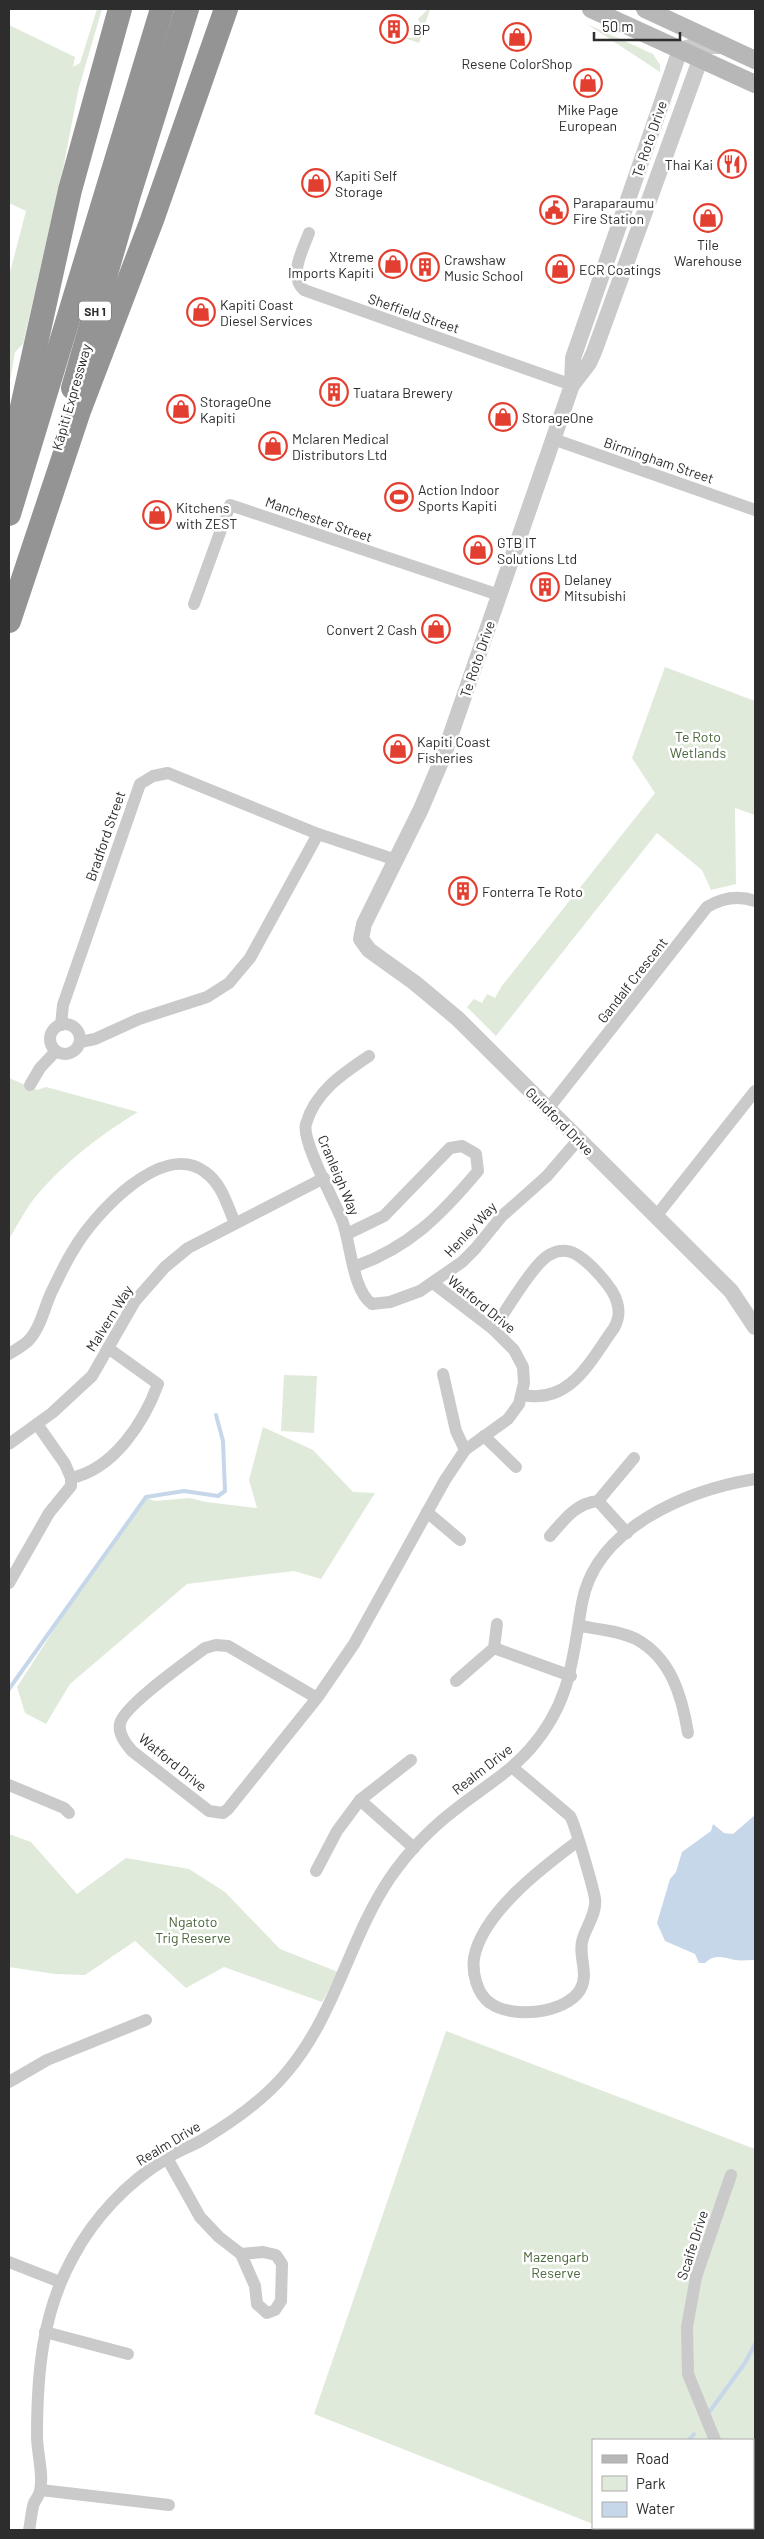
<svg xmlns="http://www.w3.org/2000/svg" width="764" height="2539" font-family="Barlow,sans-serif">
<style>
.green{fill:#e0eada}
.water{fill:#c6d7ea}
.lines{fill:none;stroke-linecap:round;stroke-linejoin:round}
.stream{stroke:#c6d7ea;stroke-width:4}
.minor{stroke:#cacaca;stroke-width:12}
.tertiary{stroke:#cacaca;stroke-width:16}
.secondary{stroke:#b7b7b7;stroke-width:18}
.motorway{stroke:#949494;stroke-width:24}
.labels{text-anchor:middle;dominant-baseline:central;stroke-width:5;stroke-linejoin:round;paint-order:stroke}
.shield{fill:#fff;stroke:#6c6c6c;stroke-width:1}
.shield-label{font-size:12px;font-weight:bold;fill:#2d2d2d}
.poi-label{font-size:14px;fill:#2d2d2d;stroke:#fff;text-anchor:start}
.street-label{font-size:14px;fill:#2d2d2d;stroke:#fff}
.park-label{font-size:14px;fill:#49673b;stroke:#fff}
</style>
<rect width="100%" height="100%" fill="#fff"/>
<!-- green -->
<g class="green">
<polygon points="97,9 102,9 78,91 64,164 23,344 15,352 9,387 9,276 26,211 9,203 9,25 75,57 73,67 80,63"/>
<polygon points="428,9 430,9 419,43 402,37 412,38 417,35 421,25 418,19"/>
<polygon points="587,24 653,54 660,65 660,72"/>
<polygon points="665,667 755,701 755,815 735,808 736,884 711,890 702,870 657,833 496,1036 467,1007 474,999 482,1003 487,994 495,998 501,987 655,793 632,758"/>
<path d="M9,1078l28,12 9,-3 92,25c-37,22 -78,54 -105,88 -9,12 -16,26 -24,39z"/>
<polygon points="284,1375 317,1376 314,1433 281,1431"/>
<polygon points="263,1427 313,1450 353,1492 375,1493 321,1579 294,1571 187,1584 70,1684 46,1724 25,1713 17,1687 75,1597 146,1497 154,1501 190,1498 206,1502 257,1508 249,1480"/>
<polygon points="9,1834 31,1842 77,1894 126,1858 189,1869 225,1892 280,1949 338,1972 322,2002 224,1967 186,1988 135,1941 85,1975 55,1974 9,1967 9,1988"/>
<polygon points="446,2031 755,2149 755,2530 607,2530 601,2528 753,2528 753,2440 593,2440 593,2524 314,2414"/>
</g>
<!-- water -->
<path class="water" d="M755,1815v145c-6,0 -14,1 -20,0 -11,-2 -20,-7 -30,3h-6l-4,-9 -30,-13 -8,-18 13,-44 6,-7 6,-20 29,-21 2,-7 11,9 9,1z"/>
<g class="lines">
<!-- stream -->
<g class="stream">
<polyline points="9,1689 146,1497 184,1491 218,1496 225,1491 223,1441 216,1415"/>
<polyline points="710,2411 745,2363 755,2344"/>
<polyline points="689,2440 694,2434"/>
<polyline points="637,2530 638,2528"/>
</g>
<!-- minor -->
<g class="minor">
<path d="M309,233c-6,16 -21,43 -5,57l268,95"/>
<polyline points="553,439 755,510"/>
<polyline points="194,604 230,505 499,595"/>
<circle cx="65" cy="1039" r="15"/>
<polyline points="61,1025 63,1005 140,784 153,776 168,773 318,834 396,860"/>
<polyline points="80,1042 95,1039 139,1019 207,997 229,983 250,958 318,834"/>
<path d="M369,1056c-27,18 -54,36 -63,68 -5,16 28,76 36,96 9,23 10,70 30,84l18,-2 30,-11 42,-29 13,-13 27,-33 45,-40 31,-36"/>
<polyline points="30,1085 40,1068 56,1051"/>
<path d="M548,1109l159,-202c15,-9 31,-12 48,-6"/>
<polyline points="657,1215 755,1091"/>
<path d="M347,1234l37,-18 66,-68 12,-2 14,8 2,17c-37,44 -68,76 -124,96"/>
<path d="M493,1329c12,-16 40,-65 56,-74 5,-3 12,-5 18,-4 16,2 46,36 50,51 3,10 2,17 -3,26 -24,33 -43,76 -91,67"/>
<path d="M9,1354c6,-4 14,-8 19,-13 12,-12 16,-32 23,-48 7,-14 14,-30 23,-44 19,-33 88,-110 131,-77 17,12 22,33 30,51"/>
<polyline points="443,1374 456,1431 465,1450"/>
<polyline points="484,1436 516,1467"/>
<polyline points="9,1444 52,1413 92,1376 135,1301 165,1267 188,1248 324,1178"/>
<path d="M71,1478c43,-9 73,-56 87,-94l-50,-36"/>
<polyline points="598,1501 627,1533"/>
<polyline points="427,1512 460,1540"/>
<path d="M550,1536c14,-16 26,-33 48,-35l36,-43"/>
<polyline points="9,1583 49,1513 71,1486 71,1478 65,1464 37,1424"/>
<path d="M580,1626c18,3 39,5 56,13 35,19 46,57 52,94"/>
<polyline points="494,1648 571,1676"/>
<polyline points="456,1681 494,1648 497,1624"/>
<path d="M317,1698l-89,-52 -12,-1 -11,3c-16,12 -83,59 -85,76 -2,10 6,20 12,27l77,60 14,2 5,-4 89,-111 37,-54 91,-164 20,-30 43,-31 11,-15 5,-21 -1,-16 -9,-17 -21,-21 -60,-46"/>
<path d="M512,1767l58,49c4,5 24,74 25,83 2,13 -8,27 -12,39 -6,17 7,36 -3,52 -15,24 -68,29 -90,13 -13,-9 -18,-30 -16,-45 8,-45 69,-91 104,-117"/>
<polyline points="9,1785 64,1808 69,1813"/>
<polyline points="360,1800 414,1848"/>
<polyline points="316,1871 337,1831 360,1800 411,1760"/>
<polyline points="9,2082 47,2060 146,2020"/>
<polyline points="167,2158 200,2217 219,2237 241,2254 263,2252 276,2255 282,2264 281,2301 275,2310 267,2313 257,2304 255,2286 241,2254"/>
<polyline points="9,2262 60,2282"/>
<polyline points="45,2332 128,2354"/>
<polyline points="715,2440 688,2374 687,2327 696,2277 731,2175"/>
<polyline points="41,2490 169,2505"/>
<polyline points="753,2514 755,2518"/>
<path d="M29,2530c2,-9 2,-18 5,-27 2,-4 5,-7 6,-12 4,-16 -3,-38 -3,-55 0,-62 5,-123 36,-179 21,-39 54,-75 93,-98 11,-8 24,-12 36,-19 32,-19 62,-40 85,-68 49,-58 62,-133 103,-194 18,-26 41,-50 66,-69 25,-20 53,-36 74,-60 41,-47 42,-88 52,-146 14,-76 106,-113 173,-124"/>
</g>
<!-- tertiary -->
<g class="tertiary">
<polyline points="725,46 694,46 680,50 573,358 572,385 443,757 421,809 364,924 361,939 369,950 415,983 458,1019 731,1291 755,1327"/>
<polyline points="572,385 589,363 594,352 700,60 694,47"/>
</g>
<!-- secondary -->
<g class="secondary">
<polyline points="591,9 755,84"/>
<polyline points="645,9 755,60"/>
</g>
<!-- motorway -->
<g class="motorway">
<polyline points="73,388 127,201 187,9"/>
<polyline points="10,461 70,190 120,9"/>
<polyline points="9,514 162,9"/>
<polyline points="9,621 79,411 152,220 226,9"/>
</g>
</g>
<!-- icons -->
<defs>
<symbol id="building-ring" viewBox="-11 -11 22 22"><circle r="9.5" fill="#fff" stroke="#e33f30" stroke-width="1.5"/><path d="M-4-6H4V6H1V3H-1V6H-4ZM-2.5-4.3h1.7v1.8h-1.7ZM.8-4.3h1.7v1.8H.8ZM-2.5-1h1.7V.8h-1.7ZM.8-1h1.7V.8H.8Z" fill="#e33f30"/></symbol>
<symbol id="shop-ring" viewBox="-11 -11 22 22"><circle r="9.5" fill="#fff" stroke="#e33f30" stroke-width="1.5"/><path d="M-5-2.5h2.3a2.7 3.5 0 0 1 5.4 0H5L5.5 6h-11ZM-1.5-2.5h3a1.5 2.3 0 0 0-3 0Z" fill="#e33f30"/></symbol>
<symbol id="restaurant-ring" viewBox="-11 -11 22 22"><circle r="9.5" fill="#fff" stroke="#e33f30" stroke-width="1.5"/><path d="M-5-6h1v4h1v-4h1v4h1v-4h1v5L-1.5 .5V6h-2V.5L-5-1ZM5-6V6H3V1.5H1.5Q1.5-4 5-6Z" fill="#e33f30"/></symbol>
<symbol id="civic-ring" viewBox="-11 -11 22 22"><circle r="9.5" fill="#fff" stroke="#e33f30" stroke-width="1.5"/><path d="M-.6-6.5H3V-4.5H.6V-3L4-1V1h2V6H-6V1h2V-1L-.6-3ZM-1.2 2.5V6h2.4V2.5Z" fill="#e33f30"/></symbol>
<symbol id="stadium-ring" viewBox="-11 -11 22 22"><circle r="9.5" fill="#fff" stroke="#e33f30" stroke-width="1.5"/><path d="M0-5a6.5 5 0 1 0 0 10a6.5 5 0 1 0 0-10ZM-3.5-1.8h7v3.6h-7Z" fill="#e33f30"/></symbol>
</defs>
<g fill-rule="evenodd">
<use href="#building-ring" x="378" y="13" width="32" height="32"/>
<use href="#shop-ring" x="501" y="21" width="32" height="32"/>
<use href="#shop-ring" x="572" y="67" width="32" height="32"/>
<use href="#restaurant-ring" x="716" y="148" width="32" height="32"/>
<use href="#shop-ring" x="300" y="167" width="32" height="32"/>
<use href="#civic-ring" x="538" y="194" width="32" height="32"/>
<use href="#shop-ring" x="692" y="202" width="32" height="32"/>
<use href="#shop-ring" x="377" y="248" width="32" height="32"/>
<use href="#building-ring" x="409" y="251" width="32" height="32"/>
<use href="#shop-ring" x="544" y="253" width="32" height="32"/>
<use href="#shop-ring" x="185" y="296" width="32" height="32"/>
<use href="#building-ring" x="318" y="376" width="32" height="32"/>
<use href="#shop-ring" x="165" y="393" width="32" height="32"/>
<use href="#shop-ring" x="487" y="401" width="32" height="32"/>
<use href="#shop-ring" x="257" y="430" width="32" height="32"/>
<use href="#stadium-ring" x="383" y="481" width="32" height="32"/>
<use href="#shop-ring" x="141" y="499" width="32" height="32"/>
<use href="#shop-ring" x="462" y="534" width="32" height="32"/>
<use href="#building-ring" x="529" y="571" width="32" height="32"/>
<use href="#shop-ring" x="420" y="613" width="32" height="32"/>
<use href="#shop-ring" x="382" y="733" width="32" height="32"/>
<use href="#building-ring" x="447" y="875" width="32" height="32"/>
</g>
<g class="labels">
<!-- shield labels -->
<rect class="shield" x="79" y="301.5" width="32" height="19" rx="4"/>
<g class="shield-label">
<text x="95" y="311">SH 1</text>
</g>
<!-- poi labels -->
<g class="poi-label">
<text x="413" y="29">BP</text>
<text x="517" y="63" text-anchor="middle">Resene ColorShop</text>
<text x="588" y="109" text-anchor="middle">Mike Page<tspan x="588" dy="16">European</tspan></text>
<text x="713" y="164" text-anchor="end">Thai Kai</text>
<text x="335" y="175">Kapiti Self<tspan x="335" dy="16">Storage</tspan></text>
<text x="573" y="202">Paraparaumu<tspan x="573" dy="16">Fire Station</tspan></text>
<text x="708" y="244" text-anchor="middle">Tile<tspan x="708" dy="16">Warehouse</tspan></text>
<text x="374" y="256" text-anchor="end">Xtreme<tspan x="374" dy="16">Imports Kapiti</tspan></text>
<text x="444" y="259">Crawshaw<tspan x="444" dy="16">Music School</tspan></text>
<text x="579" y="269">ECR Coatings</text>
<text x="220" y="304">Kapiti Coast<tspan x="220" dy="16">Diesel Services</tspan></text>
<text x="353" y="392">Tuatara Brewery</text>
<text x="200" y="401">StorageOne<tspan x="200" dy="16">Kapiti</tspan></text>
<text x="522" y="417">StorageOne</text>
<text x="292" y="438">Mclaren Medical<tspan x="292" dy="16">Distributors Ltd</tspan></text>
<text x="418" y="489">Action Indoor<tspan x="418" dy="16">Sports Kapiti</tspan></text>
<text x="176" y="507">Kitchens<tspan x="176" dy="16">with ZEST</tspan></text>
<text x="497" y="542">GTB IT<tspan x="497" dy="16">Solutions Ltd</tspan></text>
<text x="564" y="579">Delaney<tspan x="564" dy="16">Mitsubishi</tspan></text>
<text x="417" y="629" text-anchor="end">Convert 2 Cash</text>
<text x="417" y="741">Kapiti Coast<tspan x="417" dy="16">Fisheries</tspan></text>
<text x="482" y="891">Fonterra Te Roto</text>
</g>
<!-- street labels -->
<g class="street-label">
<text transform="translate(649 139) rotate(-71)">Te Roto Drive</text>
<text transform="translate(414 313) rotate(19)">Sheffield Street</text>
<text transform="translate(71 397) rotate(-74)">Kāpiti Expressway</text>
<text transform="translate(659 460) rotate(19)">Birmingham Street</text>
<text transform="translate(319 519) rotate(19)">Manchester Street</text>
<text transform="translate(477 659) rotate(-71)">Te Roto Drive</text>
<text transform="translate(105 836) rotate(-71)">Bradford Street</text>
<text transform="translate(632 980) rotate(-52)">Gandalf Crescent</text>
<text transform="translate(560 1121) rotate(45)">Guildford Drive</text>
<text transform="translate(339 1175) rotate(67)">Cranleigh Way</text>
<text transform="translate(470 1229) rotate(-47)">Henley Way</text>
<text transform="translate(482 1304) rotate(39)">Watford Drive</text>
<text transform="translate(109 1318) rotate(-58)">Malvern Way</text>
<text transform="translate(173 1762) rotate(39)">Watford Drive</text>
<text transform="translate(482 1769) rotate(-38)">Realm Drive</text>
<text transform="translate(168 2143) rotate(-31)">Realm Drive</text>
<text transform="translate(692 2245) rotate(-72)">Scaife Drive</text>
</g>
<!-- park labels -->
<g class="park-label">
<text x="698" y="736">Te Roto<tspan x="698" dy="16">Wetlands</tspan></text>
<text x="193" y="1921">Ngatoto<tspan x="193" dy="16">Trig Reserve</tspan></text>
<text x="556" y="2256">Mazengarb<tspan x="556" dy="16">Reserve</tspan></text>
</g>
</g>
<!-- border -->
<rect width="764" height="2539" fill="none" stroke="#2d2d2d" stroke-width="20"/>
<!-- legend -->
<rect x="592" y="2439" width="162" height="90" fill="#ffffff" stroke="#ababab"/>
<rect x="602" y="2455" width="25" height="8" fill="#b7b7b7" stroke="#ababab"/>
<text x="636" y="2464" font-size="15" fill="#2d2d2d">Road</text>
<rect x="602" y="2476" width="25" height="15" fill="#e0eada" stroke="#ababab"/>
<text x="636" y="2489" font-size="15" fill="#2d2d2d">Park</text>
<rect x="602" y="2502" width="25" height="15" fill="#c6d7ea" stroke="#ababab"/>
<text x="636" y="2514" font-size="15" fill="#2d2d2d">Water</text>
<!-- scale -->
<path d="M594 32v8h86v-8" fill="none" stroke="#2d2d2d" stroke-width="2.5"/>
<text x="602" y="32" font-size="15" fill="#2d2d2d" stroke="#ffffff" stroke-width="4" paint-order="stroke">50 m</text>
</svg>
